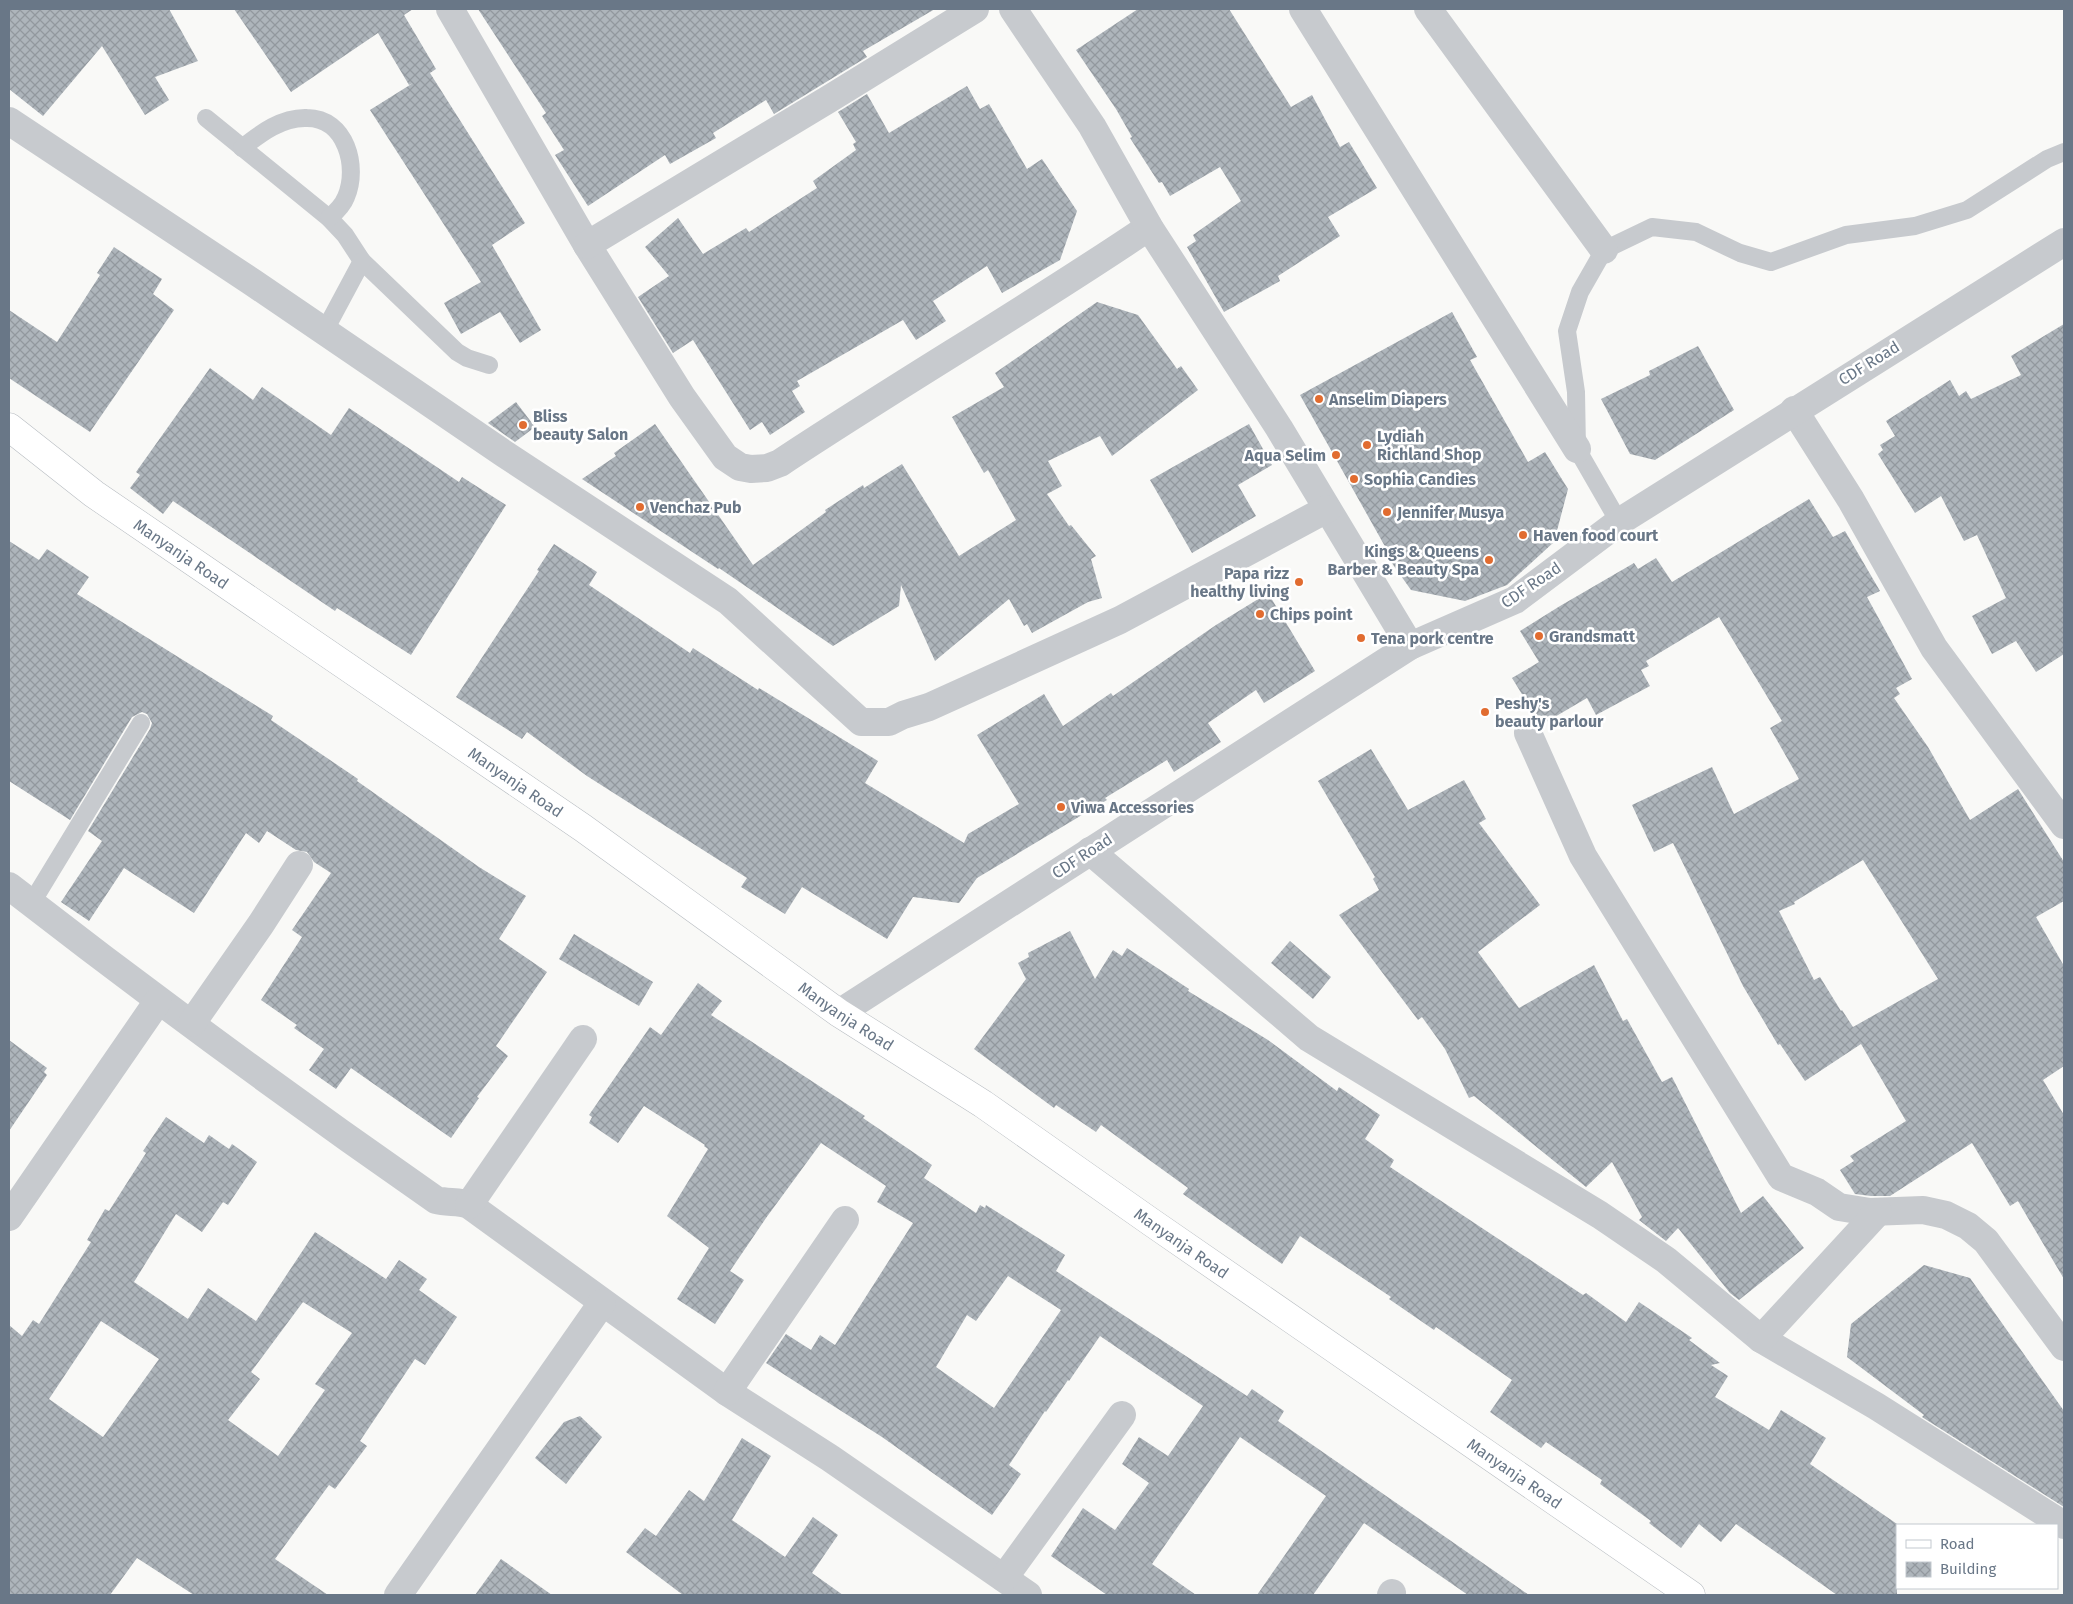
<svg xmlns="http://www.w3.org/2000/svg" width="2073" height="1604" font-family="'Fira Sans',sans-serif">
<style>
.building{fill:url(#building-cross-hatch);fill-rule:evenodd}
.lines{fill:none;stroke-linecap:round;stroke-linejoin:round}
.secondary-casing{stroke:#b7bcc1;stroke-width:29}
.lane{stroke:#c7cace;stroke-width:18}
.street{stroke:#c7cace;stroke-width:28}
.secondary{stroke:#fff;stroke-width:28}
.poi-dot{fill:#e16c30;stroke:#fff;stroke-width:2}
.labels{text-anchor:middle;dominant-baseline:central;stroke-width:5;stroke-linejoin:round;paint-order:stroke}
.street-label{font-size:16px;fill:#697787;stroke:#fff}
.poi-label{font-size:16px;font-weight:bold;fill:#697787;stroke:#fff;text-anchor:start}
</style>
<defs>
<pattern id="building-cross-hatch" width="8" height="8" patternUnits="userSpaceOnUse" patternTransform="scale(1.25)"><rect width="8" height="8" fill="#aeb5bb"/><path d="M0 0l8 8M0 8l8-8" fill="none" stroke="#92989e"/></pattern>
</defs>
<rect width="100%" height="100%" fill="#f9f9f7"/>
<!-- building -->
<g class="building">
<polygon points="9,9 169,9 198,61 155,77 169,100 145,115 102,46 43,116 9,89"/>
<polygon points="234,9 413,9 404,15 436,69 430,73 525,223 492,245 541,330 520,343 500,312 461,334 444,303 481,282 370,110 413,83 409,85 378,33 291,92"/>
<polygon points="478,9 935,9 863,51 867,57 774,114 766,100 713,133 716,138 670,164 665,155 588,206 555,155 564,150 542,116 546,113"/>
<polygon points="1138,9 1229,9 1291,107 1312,95 1340,147 1349,142 1377,188 1328,217 1340,236 1278,276 1280,281 1224,312 1187,247 1196,241 1193,235 1241,201 1220,167 1170,196 1162,182 1159,183 1130,138 1132,137 1116,109 1076,50"/>
<polygon points="967,86 980,109 989,104 1027,169 1042,159 1077,211 1060,260 1002,293 987,266 933,301 946,321 916,340 903,320 797,381 800,386 792,391 805,412 770,435 762,422 750,430 693,340 673,353 638,297 669,276 645,247 678,218 703,254 746,228 749,232 817,188 813,181 856,150 853,144 856,142 838,112 867,94 889,133"/>
<polygon points="114,247 162,279 153,294 174,310 90,432 9,378 9,310 57,342 100,275 97,273"/>
<polygon points="1097,302 1138,315 1177,369 1181,366 1198,390 1112,456 1100,436 1048,461 1062,486 1047,494 1069,526 1071,525 1096,556 1091,559 1102,598 1088,602 1032,633 1027,624 1024,626 1009,599 935,661 901,585 899,606 833,646 719,568 718,569 582,479 616,456 614,453 655,424 753,565 826,512 825,510 863,485 864,488 902,464 959,556 1016,520 988,470 984,473 952,417 1004,387 995,373"/>
<polygon points="1452,312 1477,357 1470,360 1528,462 1545,452 1568,489 1554,542 1507,585 1465,601 1411,590 1384,552 1387,550 1300,395"/>
<polygon points="2064,324 2064,654 2036,672 2016,641 1992,654 1972,616 2006,598 1977,535 1964,541 1941,496 1915,513 1878,454 1883,450 1880,445 1895,436 1886,421 1950,380 1959,396 1966,391 1971,399 2021,375 2011,356"/>
<polygon points="1698,346 1734,410 1655,460 1630,454 1601,399 1650,375 1649,371"/>
<polygon points="210,368 253,400 262,387 331,435 349,408 459,482 462,477 506,505 411,655 337,608 335,611 173,501 163,514 130,488 140,475 136,472"/>
<polygon points="516,402 535,427 515,442 488,423"/>
<polygon points="1249,424 1272,465 1238,485 1256,516 1192,553 1150,480"/>
<path d="M1809,499l24,38 12,-6 35,60 -13,6 45,82 -16,9 4,6 -6,4 34,49 42,73 48,-31 46,73v39l-28,16 28,49v100l-21,14 21,35v164l-46,-78 -8,5 -38,-63 -82,53h-19l-16,-2 -15,-24 14,-9 -4,-5 56,-35 -45,-77 -56,37 -25,-37 -2,1 -35,-59 -70,-143 -19,9 -22,-47 80,-38 22,47 65,-35 -29,-51 12,-7 -63,-104 -73,44 3,5 -8,4 9,16 -54,29 -9,-17 -46,27 -29,-47 27,-16 -19,-31 40,-25 74,-43 4,6 18,-11 16,24zM1863,860l75,119 -85,48 -11,-17 -1,1 -21,-34 -6,3 -35,-69 16,-7 -1,-2z"/>
<polygon points="9,541 39,560 47,549 89,577 77,594 273,716 271,720 358,779 357,781 479,867 526,896 499,939 547,972 496,1046 508,1056 477,1097 479,1098 451,1138 351,1068 336,1089 309,1070 324,1049 294,1028 297,1025 261,1000 302,937 292,930 331,873 314,862 307,852 296,850 267,831 259,843 246,833 194,913 124,868 89,921 61,902 102,841 88,831 150,729 152,723 147,714 142,712 132,717 70,820 9,781"/>
<polygon points="554,544 597,572 589,585 690,653 693,648 758,690 759,688 878,761 865,783 964,843 968,834 1019,804 977,735 1044,694 1063,726 1111,693 1113,696 1216,625 1268,593 1315,671 1264,703 1256,690 1208,723 1221,742 1174,772 1167,760 1105,798 1107,800 977,878 959,903 913,897 887,939 802,887 785,914 741,887 747,878 587,776 527,732 522,739 456,697 539,571 537,570"/>
<polygon points="1371,749 1408,810 1464,780 1486,819 1479,823 1540,905 1478,952 1519,1008 1594,965 1623,1021 1627,1019 1662,1082 1672,1077 1741,1213 1763,1196 1804,1248 1739,1300 1730,1293 1678,1228 1666,1241 1639,1220 1642,1217 1612,1162 1586,1187 1474,1096 1469,1098 1445,1049 1422,1017 1418,1020 1339,915 1379,890 1373,879 1375,877 1318,781"/>
<polygon points="1070,931 1095,979 1113,950 1122,956 1127,948 1189,989 1188,991 1268,1040 1337,1091 1339,1087 1380,1115 1365,1139 1394,1160 1390,1167 1583,1295 1586,1293 1626,1322 1639,1302 1692,1338 1689,1340 1720,1363 1711,1365 1728,1376 1715,1397 1769,1430 1781,1410 1826,1438 1810,1464 1897,1524 1897,1595 1837,1595 1736,1524 1721,1542 1699,1524 1681,1548 1649,1523 1651,1521 1600,1484 1602,1480 1546,1442 1541,1448 1490,1412 1512,1380 1436,1327 1434,1330 1389,1299 1391,1297 1300,1236 1282,1264 1183,1194 1188,1188 1101,1125 1096,1132 1056,1105 1054,1108 974,1049 1026,979 1018,963 1029,957 1028,953"/>
<polygon points="574,934 653,982 639,1006 559,959"/>
<polygon points="1290,941 1331,977 1313,999 1271,963"/>
<path d="M698,983l24,18 -11,14 154,101 -2,2 69,47 -8,13 52,35 4,-8 5,3 1,-3 79,50 -9,16 191,125 5,-7 32,22 -6,10 251,174h-61l-104,-72 -51,72h-56l69,-99 -86,-59 -88,127 44,31h-89l-56,-39 32,-48 32,22 34,-47 -27,-19 17,-27 29,19 35,-50 -103,-70 -31,45 -1,-1 -22,32 -1,-1 -36,54 12,9 -29,41 -110,-78 -116,-74 20,-29 25,16 9,-15 15,10 78,-122 -36,-21 9,-16 -65,-43 -55,75 -36,53 14,9 -29,44 -38,-25 32,-51 -42,-32 41,-67 -4,-3 1,-1 -61,-39 -26,37 -29,-20 3,-6 -3,-2 61,-88 11,8zM1008,1276l53,34 -67,98 -58,-41 31,-52 9,6z"/>
<polygon points="9,1040 47,1068 44,1072 47,1075 9,1131"/>
<path d="M166,1117l38,26 5,-8 20,14 3,-5 25,18 -29,43 -5,-3 -21,30 -26,-18 -42,68 54,37 20,-31 48,33 59,-89 71,47 13,-19 28,19 -8,11 38,27 -32,48 -10,-6 -55,82 7,5 -32,43 -6,-4 -54,74 53,36h-134l-57,-37 -27,37h-101v-270l13,11 11,-16 6,4 52,-82 -4,-2 18,-31 4,2 37,-58 -3,-2zM303,1302l49,31 -37,51 10,6 -47,66 -50,-36 32,-41 -9,-7zM101,1321l58,38 -56,78 -54,-38z"/>
<polygon points="1924,1265 1970,1278 2064,1411 2064,1507 1922,1417 1924,1415 1847,1357 1851,1324"/>
<polygon points="580,1416 602,1437 566,1484 535,1458 564,1422"/>
<polygon points="742,1438 771,1456 732,1520 785,1557 813,1517 838,1535 812,1573 843,1595 683,1595 626,1552 645,1528 656,1536 689,1490 704,1501"/>
<polygon points="501,1559 552,1595 475,1595"/>
</g>
<g class="lines">
<defs>
<g id="secondary">
<path id="s1" d="M9,427l85,67 489,334 256,185 144,91 168,118 540,373"/>
</g>
</defs>
<!-- secondary casing -->
<use href="#secondary" class="secondary-casing"/>
<!-- lane -->
<g class="lane">
<polyline points="206,118 329,218 345,235 362,261 457,352 467,358 489,365"/>
<path d="M242,148c19,-15 40,-31 65,-30 39,0 52,49 39,79 -3,8 -10,15 -17,21"/>
<polyline points="324,332 362,261"/>
<polyline points="1619,522 1577,449 1576,392 1567,331 1580,292 1604,250 1652,227 1696,232 1740,253 1771,262 1846,235 1915,226 1967,210 2047,159 2064,152"/>
<polyline points="31,904 141,723"/>
</g>
<!-- street -->
<g class="street">
<path d="M450,9l137,236 95,152 43,60 15,10 11,2 16,-1 13,-5c122,-81 248,-154 369,-236"/>
<polyline points="1013,9 1092,126 1149,227 1279,428 1410,646"/>
<polyline points="1303,9 1577,449"/>
<polyline points="1428,9 1604,250"/>
<polyline points="9,121 252,282 503,453 728,601 861,722 889,722 903,715 929,707 971,688 1120,620 1327,509"/>
<polyline points="587,245 829,99 975,9"/>
<polyline points="1794,410 1851,500 1934,648 2064,825"/>
<polyline points="1528,733 1583,856 1781,1177 1817,1192 1839,1207 1870,1212 1923,1210 1946,1215 1968,1226 1986,1241 2064,1347"/>
<polyline points="1090,851 1309,1038 1600,1215 1666,1260 1761,1339 1876,1406 2064,1525"/>
<path d="M9,886c139,108 282,213 427,314 11,3 24,1 33,5l258,187 103,66 198,137"/>
<polyline points="839,1013 1410,646 1515,600 1619,522 2064,242"/>
<polyline points="192,1023 261,924 299,865"/>
<polyline points="469,1205 583,1039"/>
<polyline points="9,1217 158,1001"/>
<polyline points="1761,1339 1878,1212"/>
<polyline points="727,1392 845,1220"/>
<polyline points="1004,1578 1122,1415"/>
<polyline points="398,1595 602,1303"/>
<polyline points="1391,1595 1392,1593"/>
</g>
<!-- secondary -->
<use href="#secondary" class="secondary"/>
</g>
<!-- markers -->
<g class="poi-dot">
<circle cx="1319" cy="399" r="5"/>
<circle cx="523" cy="425" r="5"/>
<circle cx="1367" cy="445" r="5"/>
<circle cx="1336" cy="455" r="5"/>
<circle cx="1354" cy="479" r="5"/>
<circle cx="640" cy="507" r="5"/>
<circle cx="1387" cy="512" r="5"/>
<circle cx="1523" cy="535" r="5"/>
<circle cx="1489" cy="560" r="5"/>
<circle cx="1299" cy="582" r="5"/>
<circle cx="1260" cy="614" r="5"/>
<circle cx="1539" cy="636" r="5"/>
<circle cx="1361" cy="638" r="5"/>
<circle cx="1485" cy="712" r="5"/>
<circle cx="1061" cy="807" r="5"/>
</g>
<g class="labels">
<!-- street labels -->
<g class="street-label">
<text transform="translate(1869 363) rotate(-32)">CDF Road</text>
<text stroke="none"><textPath href="#s1" startOffset="214">Manyanja Road</textPath></text>
<text transform="translate(1531 585) rotate(-34)">CDF Road</text>
<text stroke="none"><textPath href="#s1" startOffset="619">Manyanja Road</textPath></text>
<text transform="translate(1082 856) rotate(-33)">CDF Road</text>
<text stroke="none"><textPath href="#s1" startOffset="1024">Manyanja Road</textPath></text>
<text stroke="none"><textPath href="#s1" startOffset="1429">Manyanja Road</textPath></text>
<text stroke="none"><textPath href="#s1" startOffset="1834">Manyanja Road</textPath></text>
</g>
<!-- poi labels -->
<g class="poi-label">
<text x="1329" y="399">Anselim Diapers</text>
<text x="533" y="416">Bliss<tspan x="533" dy="18">beauty Salon</tspan></text>
<text x="1377" y="436">Lydiah<tspan x="1377" dy="18">Richland Shop</tspan></text>
<text x="1326" y="455" text-anchor="end">Aqua Selim</text>
<text x="1364" y="479">Sophia Candies</text>
<text x="650" y="507">Venchaz Pub</text>
<text x="1397" y="512">Jennifer Musya</text>
<text x="1533" y="535">Haven food court</text>
<text x="1479" y="551" text-anchor="end">Kings &amp; Queens<tspan x="1479" dy="18">Barber &amp; Beauty Spa</tspan></text>
<text x="1289" y="573" text-anchor="end">Papa rizz<tspan x="1289" dy="18">healthy living</tspan></text>
<text x="1270" y="614">Chips point</text>
<text x="1549" y="636">Grandsmatt</text>
<text x="1371" y="638">Tena pork centre</text>
<text x="1495" y="703">Peshy's<tspan x="1495" dy="18">beauty parlour</tspan></text>
<text x="1071" y="807">Viwa Accessories</text>
</g>
</g>
<!-- border -->
<rect width="2073" height="1604" fill="none" stroke="#697787" stroke-width="20"/>
<!-- legend -->
<rect x="1896" y="1524" width="162" height="65" fill="#ffffff" stroke="#c3c9cf"/>
<rect x="1906" y="1540" width="25" height="8" fill="#ffffff" stroke="#c3c9cf"/>
<text x="1940" y="1549" font-size="15" fill="#697787">Road</text>
<rect x="1906" y="1562" width="25" height="15" fill="url(#building-cross-hatch)" stroke="#c3c9cf"/>
<text x="1940" y="1574" font-size="15" fill="#697787">Building</text>
</svg>
